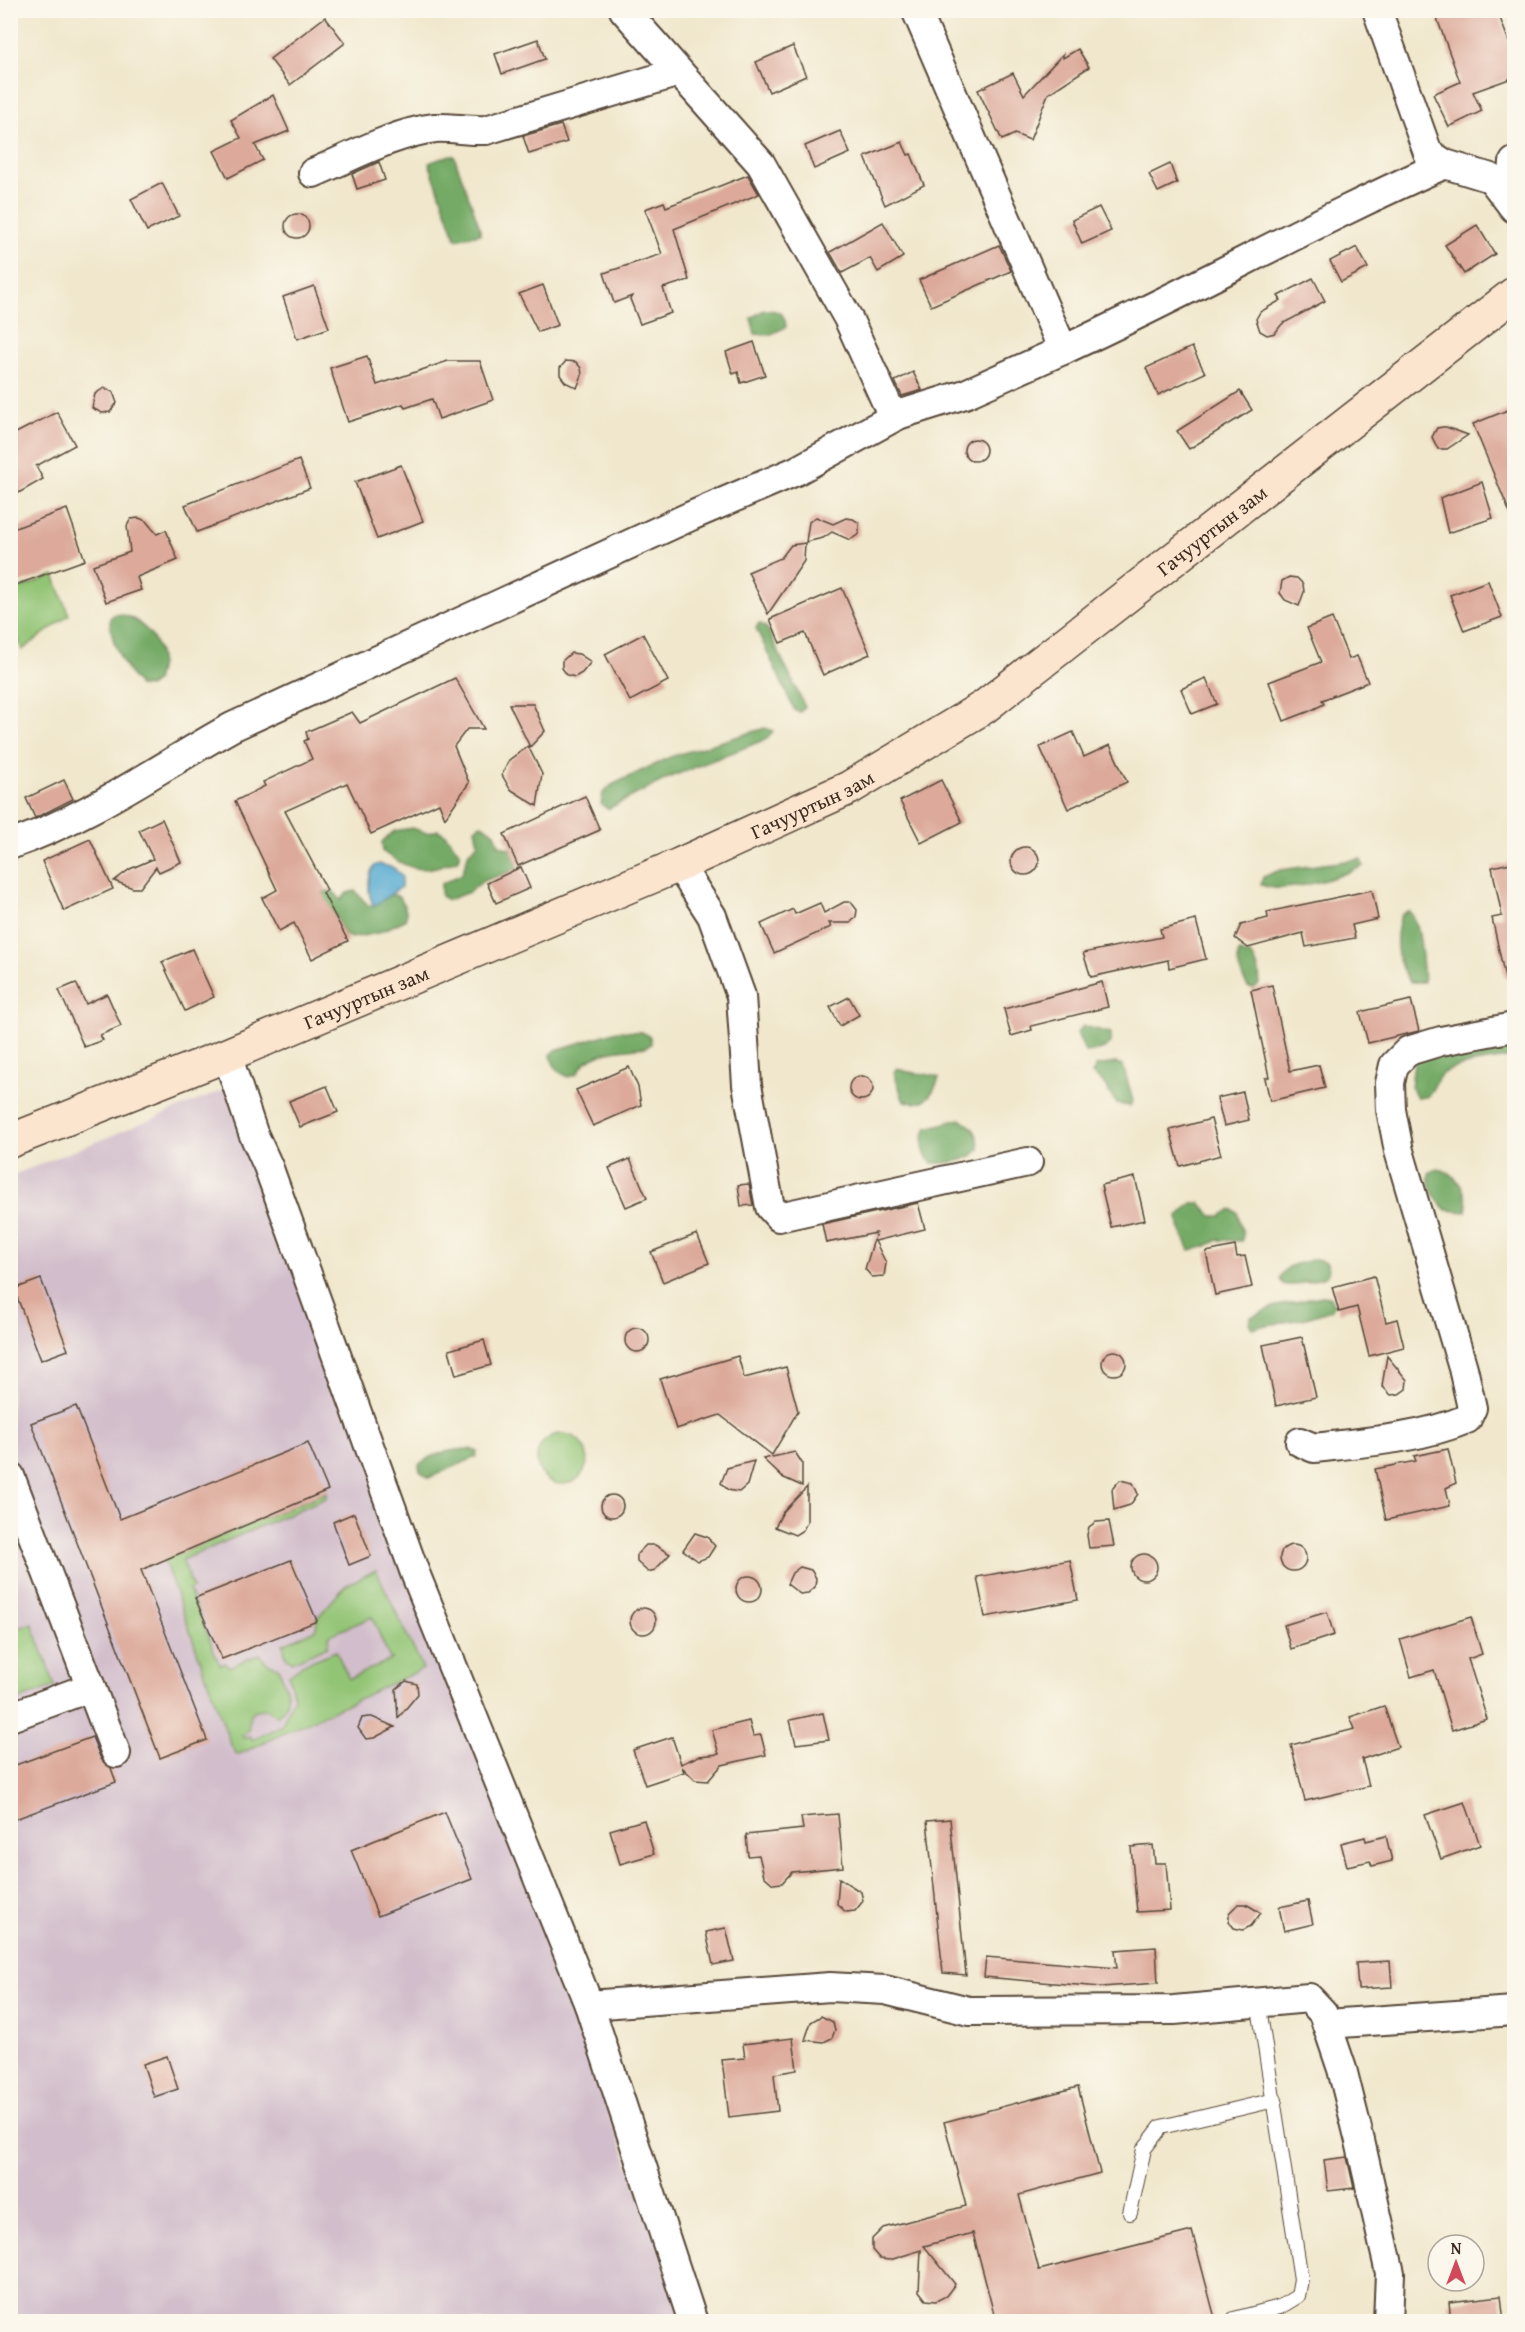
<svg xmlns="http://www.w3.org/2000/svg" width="1525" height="2332" font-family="'Gentium Book Plus',serif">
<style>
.industrial{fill:#d1bdcb}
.green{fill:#92c474;stroke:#667749;stroke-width:1.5}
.forest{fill:#75aa66;stroke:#586a42;stroke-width:1.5}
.water{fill:#53a9d0;stroke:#476a77;stroke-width:1.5}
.building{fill:#dca99a}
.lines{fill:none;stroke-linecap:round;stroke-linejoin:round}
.service-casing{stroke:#564638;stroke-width:16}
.minor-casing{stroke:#564638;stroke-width:32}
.secondary-casing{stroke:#564638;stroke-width:36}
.service{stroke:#fff;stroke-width:14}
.minor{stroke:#fff;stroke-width:28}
.secondary{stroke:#fbe5cf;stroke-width:33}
.labels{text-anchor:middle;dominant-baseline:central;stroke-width:6;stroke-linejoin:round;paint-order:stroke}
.street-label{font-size:20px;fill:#3b2a1e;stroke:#fbf7ec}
</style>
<rect width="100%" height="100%" fill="#fbf7ec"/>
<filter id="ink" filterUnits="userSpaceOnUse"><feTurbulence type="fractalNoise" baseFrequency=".0167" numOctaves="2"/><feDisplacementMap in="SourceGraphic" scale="12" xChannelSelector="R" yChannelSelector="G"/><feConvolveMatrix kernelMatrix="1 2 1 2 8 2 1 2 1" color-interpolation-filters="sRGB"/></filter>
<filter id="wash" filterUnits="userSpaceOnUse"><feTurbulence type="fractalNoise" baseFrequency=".008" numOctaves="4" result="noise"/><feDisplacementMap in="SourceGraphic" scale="24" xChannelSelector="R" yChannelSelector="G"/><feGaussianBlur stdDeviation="1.35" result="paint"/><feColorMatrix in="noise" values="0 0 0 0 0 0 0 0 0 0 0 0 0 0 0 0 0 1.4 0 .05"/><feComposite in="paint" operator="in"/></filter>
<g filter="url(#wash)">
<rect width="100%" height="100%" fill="#f0e7cc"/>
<!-- industrial -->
<polygon class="industrial" points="234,1086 686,2321 11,2322 11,1176"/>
<!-- green -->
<g class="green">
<polygon points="54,575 69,615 22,650 11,621 11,592"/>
<circle cx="562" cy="1459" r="25"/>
<path d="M327,1492l-1,6 -144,62 11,28 -4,2 31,75 5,-2 4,4 31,-13 5,8 13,5c7,17 18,37 -2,49l-9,-7 -11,1 -6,4 -2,17 -6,4 1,3 7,-2 2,4 29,-14 13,-28 -5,-23 15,-11 32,-13 13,28 43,-20 -3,-2 -17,-40 -42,18 -2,11 -36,16 -6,-5 -3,-13 33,-14 1,-12 29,-33 30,-15 47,99 -186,86 -6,-10 -67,-185z"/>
<polygon points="32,1623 55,1686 11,1703 11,1631"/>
</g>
<!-- forest -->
<g class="forest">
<polygon points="450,155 454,156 480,228 480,234 456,239 429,163"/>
<path d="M764,310c14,0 21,2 22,17l-17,8 -14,-1 -4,-16z"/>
<path d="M115,614c21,0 42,22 45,43 1,8 -2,17 -4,24l-7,6 -10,-1c-15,-19 -29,-44 -29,-68z"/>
<polygon points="759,623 767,628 805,707 800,712 795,711 756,628"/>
<polygon points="765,728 773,731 767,739 670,777 608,809 601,804 603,793 612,785 670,757"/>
<polygon points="481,824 495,833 499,845 511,849 517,864 515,870 483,881 469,892 448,900 441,896 441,884 462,874 469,852 478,844 475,828"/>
<path d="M412,828l15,5 11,-3 7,4 15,19 -2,7c-35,12 -43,14 -75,-8l-1,-10 12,-11z"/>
<path d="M1361,859l2,7c-21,10 -82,31 -102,18l2,-7 17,-7z"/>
<polygon points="327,891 333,891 341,900 347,893 355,891 369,906 375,905 392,894 400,897 407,913 405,920 378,933 351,938 345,935 335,916 326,921 320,895"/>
<path d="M1408,911c14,9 14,54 16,71h-14c-15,-20 -16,-44 -9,-67z"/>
<path d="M1239,952l13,4c5,9 9,17 7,28l-5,4 -6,-1c-6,-9 -13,-25 -9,-35z"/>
<path d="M1083,1026l28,7c2,17 -12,19 -26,19l-8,-19z"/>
<path d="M617,1031l25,1 8,5 1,7 -5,3c-23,3 -58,2 -69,27l-9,3c-10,-5 -16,-11 -17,-23l5,-4z"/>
<path d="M1514,1040v17c-18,3 -58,6 -72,17 -8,7 -8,17 -16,23h-9l-6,-9 3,-26 5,-3z"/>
<polygon points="1116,1063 1123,1065 1133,1101 1130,1106 1117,1104 1103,1082 1092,1074 1096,1066"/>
<path d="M897,1068c14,8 28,3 42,10 -6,17 -16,31 -36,22l-9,-28z"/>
<path d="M960,1119c14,8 19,15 19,31 -11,11 -31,14 -47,13 -10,-8 -12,-23 -5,-35z"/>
<path d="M1437,1169c17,1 34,25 29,43l-20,-2c-9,-9 -19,-23 -17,-37z"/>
<polygon points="1192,1203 1200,1203 1212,1216 1221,1216 1231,1209 1237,1212 1243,1233 1242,1241 1218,1240 1205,1247 1190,1250 1179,1227 1178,1216"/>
<path d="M1316,1259l11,4 1,9 -3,5 -31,8h-10l-4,-6c3,-15 23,-17 36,-20z"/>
<polygon points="1322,1296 1329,1297 1334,1304 1331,1310 1307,1318 1252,1328 1249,1323 1251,1317 1273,1307"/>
<path d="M470,1449l7,2 -1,6 -47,21 -9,-7 -1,-6c12,-12 35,-16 51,-16z"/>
</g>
<!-- water -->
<path class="water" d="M379,864l15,4 8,9 -1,10 -27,19c-7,-12 -7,-29 0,-40z"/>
<g id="blocks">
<!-- building -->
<g class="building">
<polygon points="1434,10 1497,10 1515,58 1515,77 1473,92 1482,111 1449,127 1433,94 1460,82"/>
<polygon points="325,17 345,43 290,85 270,59"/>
<polygon points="538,39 545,59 502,74 495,54"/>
<polygon points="793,46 806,76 769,92 756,62"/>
<polygon points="1078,49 1089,67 1048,94 1030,140 1015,134 1002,140 978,90 1013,73 1024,95 1063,54 1063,58"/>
<polygon points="273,95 289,131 255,145 263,160 228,178 214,151 241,138 231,120"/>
<polygon points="561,125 567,142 529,154 523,136"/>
<polygon points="840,131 850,153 814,169 805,146"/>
<polygon points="902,142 908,155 911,154 924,185 885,205 865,157"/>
<polygon points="379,162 385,180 357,189 352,174"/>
<polygon points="1170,164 1177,183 1158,192 1149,174"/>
<polygon points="748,175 759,194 674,229 689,280 663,288 671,313 640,324 630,299 632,296 614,303 604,273 662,254 645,209 664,202 666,207"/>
<polygon points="162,183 179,216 147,231 131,199"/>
<polygon points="1099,207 1111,231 1082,244 1072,220"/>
<circle cx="297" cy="226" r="12"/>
<polygon points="883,222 903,257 878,272 870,258 842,273 830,252"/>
<polygon points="1477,225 1495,254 1464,274 1445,245"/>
<polygon points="999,245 1011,271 931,306 919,280"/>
<polygon points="1357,247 1368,268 1341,282 1330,261"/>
<polygon points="1313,278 1325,301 1282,324 1275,333 1267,335 1260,331 1256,319 1260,312 1281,300 1278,296"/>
<polygon points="543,285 558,325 538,332 519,294"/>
<polygon points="314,286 329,328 297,339 283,297"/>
<polygon points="754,342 765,375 741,383 738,372 733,374 726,352"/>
<polygon points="1192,347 1205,373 1158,395 1146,368"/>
<polygon points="367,356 377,385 448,361 480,361 493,400 439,419 432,399 405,408 403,404 348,422 330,368"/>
<polygon points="566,361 576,362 581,368 582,375 577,388 565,382 560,375 560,368"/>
<polygon points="913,372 922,390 902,396 895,381"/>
<polygon points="104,388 113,392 117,403 110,412 102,413 92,408 95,394"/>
<polygon points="1240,391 1252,410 1189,449 1177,431"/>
<polygon points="1515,407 1515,523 1514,523 1473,424"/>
<polygon points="57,412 75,445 36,466 43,479 10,498 10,436"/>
<polygon points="1443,427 1446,427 1468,435 1447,449 1438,449 1432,437 1437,428"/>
<circle cx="975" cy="450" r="11"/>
<polygon points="299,460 310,488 197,532 185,505"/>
<polygon points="401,465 423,521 377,539 355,482"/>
<polygon points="1482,482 1493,518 1448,533 1440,498"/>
<polygon points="67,509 85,560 10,587 10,530"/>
<polygon points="816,517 833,524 846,518 853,519 859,523 859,534 850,540 832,532 823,538 806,542 809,522"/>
<polygon points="139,518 146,521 157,534 166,530 178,560 137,577 141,590 106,602 93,565 130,552 127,526 131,519"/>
<polygon points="805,543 804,561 768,614 748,572 781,558 791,545"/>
<polygon points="1289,577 1297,578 1303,584 1304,592 1299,606 1285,600 1280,593 1282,581"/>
<polygon points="1488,581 1502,617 1464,631 1450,595"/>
<polygon points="842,588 870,654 823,675 805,633 780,643 770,619"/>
<polygon points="1332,618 1349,659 1357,656 1368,682 1322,700 1324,704 1310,711 1284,721 1269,682 1321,662 1307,628"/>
<polygon points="643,634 668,681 630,701 605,654"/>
<polygon points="571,653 579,654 591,662 582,673 575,677 567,675 562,668 562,661"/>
<polygon points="455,678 484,729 467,729 454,746 469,783 445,818 439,803 371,834 347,783 285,811 327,890 323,893 348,941 312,959 294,923 279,931 262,898 277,890 235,801 265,786 263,782 312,759 304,741 308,739 306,732 352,712 360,723"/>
<polygon points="1206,678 1217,704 1192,714 1181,689"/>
<polygon points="509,704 533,704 545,731 530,747"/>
<polygon points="1073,732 1084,757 1110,745 1127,782 1068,809 1040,747"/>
<polygon points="528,746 542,774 537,806 510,789 502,775 509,760"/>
<polygon points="64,780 73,799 35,818 26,798"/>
<polygon points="941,780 962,822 921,843 900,801"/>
<polygon points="585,796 600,830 518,866 504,834"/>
<polygon points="162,819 181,862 159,872 156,867 140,888 133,888 114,881 130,869 153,859 139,830"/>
<polygon points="90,839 113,889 64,911 42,861"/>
<circle cx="1025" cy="861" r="14"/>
<polygon points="1515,862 1515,977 1505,978 1492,918 1502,916 1492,867"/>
<polygon points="521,867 530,888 496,903 487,883"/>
<polygon points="1372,890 1378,919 1352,925 1355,938 1306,947 1303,933 1248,948 1235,938 1241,925 1268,918 1267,912"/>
<polygon points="844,902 851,902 857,910 856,917 850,923 829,923 831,927 774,953 761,924 793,909 795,914 820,903 824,913"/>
<polygon points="1196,920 1206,959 1169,968 1168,960 1091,977 1083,953 1162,937 1160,929"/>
<polygon points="192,949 214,997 185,1011 162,962"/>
<polygon points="1102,982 1108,1007 1031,1026 1032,1030 1011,1036 1004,1009"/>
<polygon points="76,983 86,1004 107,994 121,1026 100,1035 103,1040 84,1047 59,990"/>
<polygon points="1272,985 1290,1071 1319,1065 1325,1088 1270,1101 1265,1078 1269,1077 1251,990"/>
<polygon points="849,997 859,1015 840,1026 830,1007"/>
<polygon points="1411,1000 1419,1031 1368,1043 1360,1012"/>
<polygon points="629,1067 638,1087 641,1105 593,1126 576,1090"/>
<circle cx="861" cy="1088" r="12"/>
<polygon points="327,1086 338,1112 300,1127 289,1101"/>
<polygon points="1243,1092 1249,1120 1224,1126 1217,1098"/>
<polygon points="1211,1119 1221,1155 1180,1166 1170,1130"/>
<polygon points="630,1159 647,1198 626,1207 609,1168"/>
<polygon points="1135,1177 1145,1220 1111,1227 1101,1185"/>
<polygon points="749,1184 753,1205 741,1206 738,1185"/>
<polygon points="918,1203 925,1229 875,1241 886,1263 884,1276 872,1277 865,1269 876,1233 826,1243 822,1224"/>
<polygon points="697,1234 709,1263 663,1282 651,1252"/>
<polygon points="1235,1246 1237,1257 1245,1256 1252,1287 1215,1295 1206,1252"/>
<polygon points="1374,1276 1386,1322 1397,1319 1404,1347 1369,1356 1357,1307 1339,1312 1332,1287"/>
<polygon points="41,1279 68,1350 41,1360 14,1289"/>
<circle cx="637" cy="1340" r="12"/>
<polygon points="1302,1337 1316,1397 1276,1406 1263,1345"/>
<polygon points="484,1340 491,1365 456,1375 449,1350"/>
<circle cx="1114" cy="1363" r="12"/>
<polygon points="738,1356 744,1378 786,1367 798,1411 772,1455 720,1415 676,1429 660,1379"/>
<polygon points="1387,1356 1407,1380 1406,1389 1399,1394 1391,1395 1382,1386"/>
<polygon points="76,1406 120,1519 308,1443 328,1490 141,1570 207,1740 160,1758 31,1423"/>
<polygon points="1448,1449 1456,1483 1446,1488 1450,1506 1386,1520 1375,1469 1416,1461 1414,1456"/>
<polygon points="795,1452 802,1463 802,1486 782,1477 763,1459"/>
<polygon points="754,1461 747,1485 739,1492 728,1490 721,1483 727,1468"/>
<polygon points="1120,1480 1133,1483 1138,1494 1130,1505 1114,1510 1112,1489"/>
<polygon points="807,1487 807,1522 803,1530 795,1535 775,1527 783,1512"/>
<circle cx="612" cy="1506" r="11"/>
<polygon points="354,1513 371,1556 349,1565 333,1522"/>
<polygon points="1109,1521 1114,1546 1089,1548 1087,1535 1089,1527 1096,1522"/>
<polygon points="695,1533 707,1537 715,1546 708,1557 698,1561 683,1550"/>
<circle cx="1293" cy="1558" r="13"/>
<polygon points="646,1545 655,1545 670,1554 655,1570 648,1572 637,1562 637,1554"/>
<circle cx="1144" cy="1567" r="13"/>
<polygon points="291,1560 317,1621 222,1659 195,1598"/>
<polygon points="1070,1560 1078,1600 985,1617 977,1577"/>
<polygon points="800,1567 811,1570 816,1578 815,1587 808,1593 800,1594 787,1584 792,1573"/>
<circle cx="749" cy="1589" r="13"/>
<circle cx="643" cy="1621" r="13"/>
<polygon points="1327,1612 1334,1635 1291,1649 1284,1625"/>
<polygon points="1471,1617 1482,1654 1468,1659 1487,1719 1452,1730 1434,1670 1411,1677 1400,1639"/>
<polygon points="406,1681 417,1684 418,1694 398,1718 396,1689"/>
<polygon points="1384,1706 1398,1747 1362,1759 1369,1786 1305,1801 1291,1745 1355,1729 1350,1717"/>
<polygon points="823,1713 829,1740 796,1744 790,1720"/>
<polygon points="368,1717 372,1717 395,1727 374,1738 366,1739 358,1728 362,1718"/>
<polygon points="749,1721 753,1736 761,1735 766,1755 722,1765 708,1781 695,1780 682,1767 684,1772 645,1785 633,1750 672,1737 681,1764 699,1756 719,1754 712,1730"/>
<polygon points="92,1737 101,1759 111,1768 116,1782 10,1821 10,1767"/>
<polygon points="1465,1802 1480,1845 1441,1859 1425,1815"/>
<polygon points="445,1812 472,1879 378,1916 351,1850"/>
<polygon points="838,1814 843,1867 792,1872 782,1883 773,1884 764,1876 759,1855 748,1856 746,1835 803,1829 801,1817"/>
<polygon points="950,1819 966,1975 943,1973 927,1821"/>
<polygon points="644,1820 654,1854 620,1864 610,1830"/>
<polygon points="1386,1836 1392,1861 1372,1866 1370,1861 1347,1866 1341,1843 1365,1837 1366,1841"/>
<polygon points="1153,1845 1155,1863 1166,1863 1170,1910 1137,1912 1131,1847"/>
<polygon points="839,1878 861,1892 863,1901 855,1911 846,1912 837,1904"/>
<polygon points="1308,1901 1313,1924 1284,1931 1279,1907"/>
<polygon points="1238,1904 1246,1904 1261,1913 1251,1926 1243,1930 1234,1928 1229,1921 1229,1913"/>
<polygon points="726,1928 734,1961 713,1965 706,1932"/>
<polygon points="1156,1947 1158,1983 1101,1987 984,1977 986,1957 1117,1968 1115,1950"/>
<polygon points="1390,1961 1392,1987 1358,1989 1356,1963"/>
<polygon points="821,2016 833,2022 835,2030 832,2038 824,2042 805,2040 811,2022"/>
<polygon points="793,2038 797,2070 774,2074 778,2111 729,2117 722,2060 745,2058 743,2044"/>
<polygon points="167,2056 178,2089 154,2097 143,2064"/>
<polygon points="1078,2087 1100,2173 1019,2195 1039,2270 1192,2231 1216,2322 996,2322 973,2233 924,2246 955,2284 946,2296 936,2301 926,2300 919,2291 921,2250 890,2260 880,2259 872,2250 872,2239 883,2228 966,2206 944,2122"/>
<polygon points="1347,2157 1354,2188 1328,2191 1324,2160"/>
<polygon points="1501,2296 1504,2322 1451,2322 1449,2302"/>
</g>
</g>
</g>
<g filter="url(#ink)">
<use href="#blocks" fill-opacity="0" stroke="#564638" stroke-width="1.5"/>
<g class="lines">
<defs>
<g id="service">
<polyline points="1130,2213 1144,2149 1161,2127 1275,2100"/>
<polyline points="1234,2319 1280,2307 1298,2296 1301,2279 1258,2001"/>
</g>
<g id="minor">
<polyline points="624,10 761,164 848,318 888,406 898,415 965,394 1063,350"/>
<path d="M916,10l147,340c129,-59 252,-129 382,-186"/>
<polyline points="1377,10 1428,153 1445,164 1491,178 1514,208"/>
<path d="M313,173c38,-16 81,-40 122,-45 16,-1 34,3 51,2l193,-58"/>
<polyline points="1511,204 1514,162"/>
<path d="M10,845c81,-28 148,-77 222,-118l459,-211 105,-45 102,-56"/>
<polyline points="679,865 712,916 741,996 747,1085 770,1207 779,1217 1028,1162"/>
<polyline points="227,1055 253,1133 268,1166 415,1573 589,2005 693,2322"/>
<path d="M1300,1442l14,6c52,-6 104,-9 153,-29l5,-11 -9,-40 -64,-217 -8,-41 -1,-27 4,-18 14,-14 33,-10 73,-14"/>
<polyline points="10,1476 116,1753"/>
<polyline points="10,1717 91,1687"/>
<polyline points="589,2005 830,1987 885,1990 969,2011 1174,2010 1309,1998 1323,2013 1342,2069 1360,2141 1390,2273 1388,2322"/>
<polyline points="1327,2024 1514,2011"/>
</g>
<g id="secondary">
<path id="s1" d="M10,1141l217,-86 452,-190 170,-77 135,-81 530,-413"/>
</g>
</defs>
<!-- service casing -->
<use href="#service" class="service-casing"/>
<!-- minor casing -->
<use href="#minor" class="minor-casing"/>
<!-- secondary casing -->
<use href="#secondary" class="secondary-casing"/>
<!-- service -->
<use href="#service" class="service"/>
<!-- minor -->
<use href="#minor" class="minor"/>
<!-- secondary -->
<use href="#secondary" class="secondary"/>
</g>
</g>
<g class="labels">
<!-- street labels -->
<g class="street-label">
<text stroke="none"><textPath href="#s1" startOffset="1356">Гачууртын зам</textPath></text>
<text stroke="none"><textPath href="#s1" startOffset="870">Гачууртын зам</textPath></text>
<text stroke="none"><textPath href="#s1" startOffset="384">Гачууртын зам</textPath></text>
</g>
</g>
<!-- margin -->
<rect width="1525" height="2332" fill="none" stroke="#fbf7ec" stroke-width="36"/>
<!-- north arrow -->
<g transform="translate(1456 2263)"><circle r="28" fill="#fbf7ec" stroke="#aea59a" stroke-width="1.5"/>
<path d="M0-4.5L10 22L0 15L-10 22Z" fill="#d1495b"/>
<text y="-9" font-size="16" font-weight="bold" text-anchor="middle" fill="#3b2a1e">N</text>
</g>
</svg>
